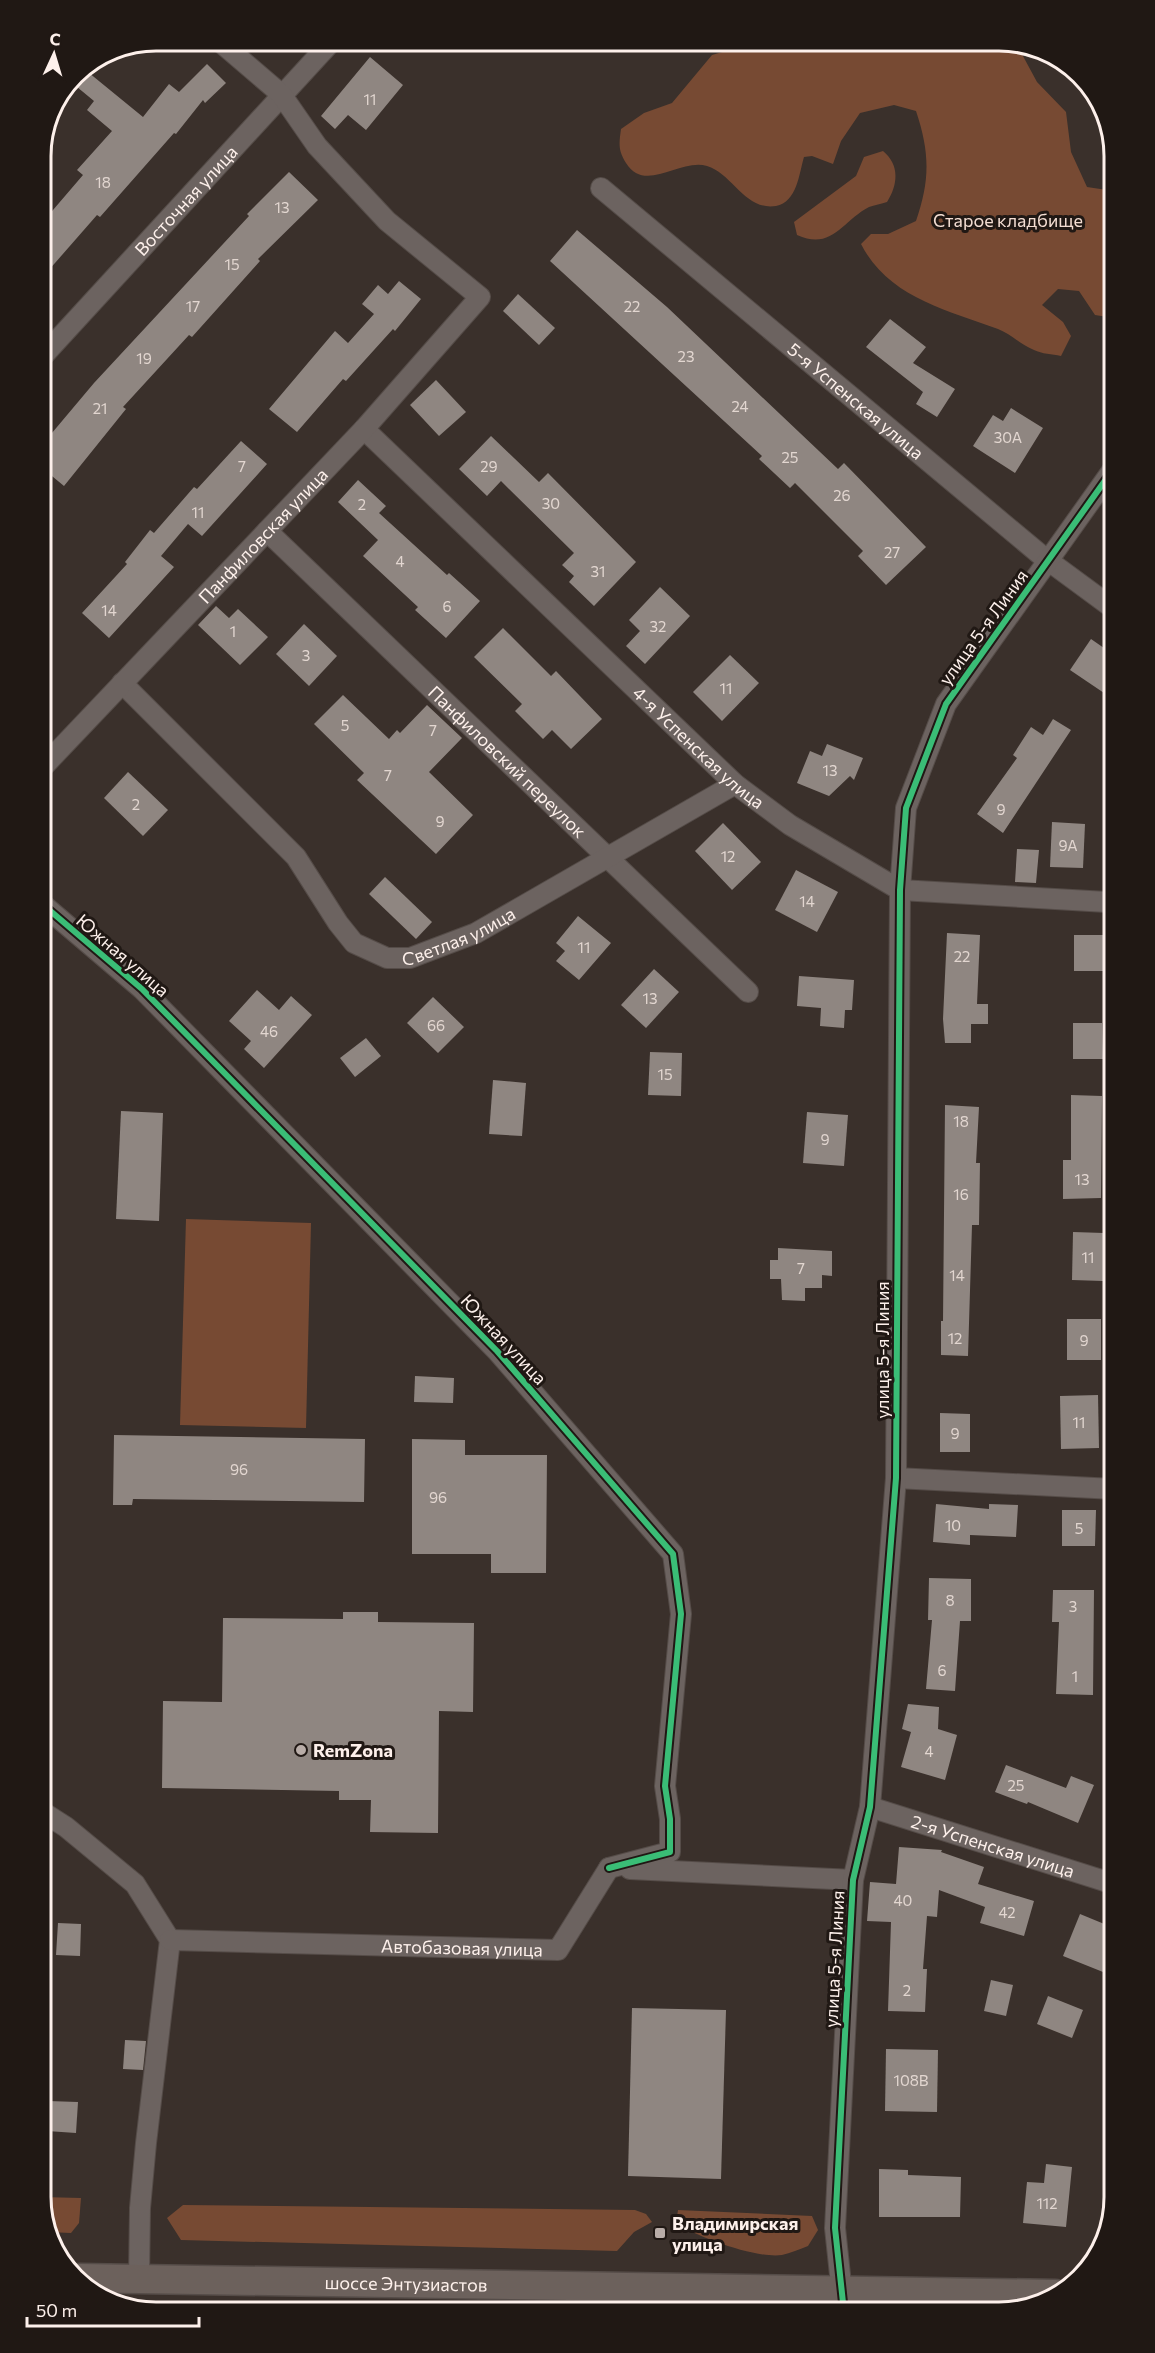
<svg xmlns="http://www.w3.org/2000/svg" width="1155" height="2353" font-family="Commissioner,sans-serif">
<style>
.green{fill:#774a33}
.building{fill:#8f8681}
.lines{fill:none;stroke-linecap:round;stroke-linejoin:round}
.street-casing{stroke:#554c48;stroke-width:22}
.secondary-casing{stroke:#554c48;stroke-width:31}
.street{stroke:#6c6360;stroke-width:20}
.secondary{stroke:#6c615c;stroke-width:28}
.cycleway-casing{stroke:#201814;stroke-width:10}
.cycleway{stroke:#3abd76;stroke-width:6}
.poi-dot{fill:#b9ada8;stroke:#201814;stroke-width:2}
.labels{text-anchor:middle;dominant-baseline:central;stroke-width:6;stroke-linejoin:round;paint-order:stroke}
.number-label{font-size:15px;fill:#e2d6d0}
.street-label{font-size:18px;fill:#fdf0eb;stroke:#201814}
.park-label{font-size:18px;fill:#f3ddd2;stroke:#201814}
.poi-label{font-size:18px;font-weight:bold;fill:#fdf0eb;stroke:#201814;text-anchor:start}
.rim{fill:none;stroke:#fdf0eb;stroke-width:3}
</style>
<rect width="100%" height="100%" fill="#3a302b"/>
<!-- green -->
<g class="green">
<path d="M772,41h235l10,4 20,37 29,30 5,40 16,35 20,3 7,-3v131l-19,-3 -16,-24 -21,-2 -16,16 21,17 8,14 -10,20c-9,-2 -19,-2 -27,-6 -13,-5 -23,-16 -36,-21 -52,-19 -110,-32 -137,-85l10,-10h17l28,-13c14,-41 14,-68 0,-110l-22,-6 -34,8 -19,28 -8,23 -21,-8 -8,1c-5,17 -7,45 -28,49 -31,5 -43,-32 -69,-40 -27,-8 -62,28 -81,-3 -8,-13 -7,-19 -5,-34l23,-16 28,-10 40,-48 24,-7 16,4 18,-6z"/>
<path d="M883,151c17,14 15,34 4,51 -5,2 -13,3 -18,5 -27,14 -37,44 -72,28l-3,-13 62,-46 8,-19z"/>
<polygon points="186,1219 311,1223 306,1428 180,1425"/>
<polygon points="41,2197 81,2198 79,2223 71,2233 48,2232"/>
<polygon points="183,2205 635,2210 646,2214 652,2222 634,2232 617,2251 181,2240 167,2218"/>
<path d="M678,2210l134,6 6,14 -10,16c-8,3 -18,7 -26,9 -25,4 -85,-18 -106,-32z"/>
<polygon points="127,2305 362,2308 397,2312 149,2312"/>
<polygon points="440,2306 810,2308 811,2312 433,2312"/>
</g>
<!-- building -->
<g class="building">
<polygon points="370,57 403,85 366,130 348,115 335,129 321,116"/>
<polygon points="207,64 226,83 205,103 203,100 176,134 174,133 100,217 97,215 41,279 41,224 83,175 77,170 112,131 87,110 94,101 71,82 75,74 83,68 143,117 169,84 179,92"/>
<polygon points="289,172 318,200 258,259 260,261 192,337 189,335 123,407 126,409 64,486 41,467 41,446 94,383 249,216 247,214"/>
<polygon points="577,230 667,307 838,469 844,463 926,547 886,585 858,556 863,551 795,483 790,488 759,459 762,456 550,261"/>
<polygon points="399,281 421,299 395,331 393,329 346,381 343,379 297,432 269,409 335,331 348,343 374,314 362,304 378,285 388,294"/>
<polygon points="518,294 555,328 539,345 503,311"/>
<polygon points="890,319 926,347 913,363 955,389 937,417 916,404 923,392 866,347"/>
<polygon points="436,380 466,412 439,436 410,405"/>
<polygon points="1011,408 1043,428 1015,473 973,446 993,415 1003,421"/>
<polygon points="491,436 539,482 548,473 636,562 594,606 569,582 574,576 562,565 574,553 501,481 487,496 459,469"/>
<polygon points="241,441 267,464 202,536 188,524 161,556 174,567 109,638 82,613 127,564 125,562 150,530 154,533 194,487 197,489"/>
<polygon points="358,480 386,506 379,513 447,575 449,573 480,601 446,638 415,610 418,607 363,556 378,540 338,502"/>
<polygon points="660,587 690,616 645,664 626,646 640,631 629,620"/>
<polygon points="216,606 229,618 238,609 268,637 240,665 198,625"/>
<polygon points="304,624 337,656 309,686 276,654"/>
<polygon points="503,628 551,676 556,671 602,719 571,749 552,730 543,739 515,711 522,704 474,657"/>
<polygon points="1091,639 1114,655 1114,684 1107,695 1070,670"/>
<polygon points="730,655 759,683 722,721 693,692"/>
<polygon points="343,695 389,739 397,730 400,733 427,705 462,738 429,772 473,815 436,854 357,780 364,773 314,724"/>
<polygon points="1053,719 1071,730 1003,833 977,814 1017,758 1013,755 1031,727 1043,735"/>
<polygon points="827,744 863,758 854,780 850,776 829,796 797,783 810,751 822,756"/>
<polygon points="128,772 168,810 143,836 104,798"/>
<polygon points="1052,822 1085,824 1083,868 1050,867"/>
<polygon points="723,823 761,862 732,890 695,851"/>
<polygon points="1017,849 1039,850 1036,883 1015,882"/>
<polygon points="796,870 838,892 817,932 775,910"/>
<polygon points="385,877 432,922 416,939 369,894"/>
<polygon points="578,916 611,943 579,980 556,961 565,951 556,943"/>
<polygon points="947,933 980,935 977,1004 988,1004 988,1024 971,1024 971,1043 945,1043 943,1019"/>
<rect x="1074" y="935" width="32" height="36"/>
<polygon points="654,969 679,992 646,1028 621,1005"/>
<polygon points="799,976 854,980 852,1010 845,1010 844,1028 820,1026 821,1008 797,1006"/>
<polygon points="257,990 279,1010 291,996 312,1015 264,1068 244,1049 251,1041 229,1021"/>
<polygon points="433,997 464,1027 438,1053 407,1023"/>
<polygon points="1073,1023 1102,1023 1103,1059 1073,1059"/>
<polygon points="366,1038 381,1056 355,1077 340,1058"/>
<polygon points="650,1052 682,1053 681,1096 648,1095"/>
<polygon points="493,1080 526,1083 522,1136 489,1134"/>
<polygon points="1071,1095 1102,1096 1101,1198 1063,1199 1063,1160 1071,1160"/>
<polygon points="945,1105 979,1107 976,1163 980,1163 979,1225 972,1225 968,1356 941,1355 941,1321 943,1321"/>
<polygon points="121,1111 163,1113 159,1221 116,1219"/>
<polygon points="807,1112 848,1115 844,1166 803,1163"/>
<polygon points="1073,1232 1104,1233 1103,1281 1072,1280"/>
<polygon points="778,1248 832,1251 832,1276 822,1275 822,1288 805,1288 805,1301 782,1300 781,1279 770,1279 770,1260 778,1260"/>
<rect x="1067" y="1319" width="34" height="41"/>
<polygon points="415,1376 454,1378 453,1403 414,1402"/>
<polygon points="1098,1395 1099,1448 1061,1449 1060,1396"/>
<polygon points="940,1413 970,1414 970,1452 940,1452"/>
<polygon points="114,1435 365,1439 364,1502 133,1499 132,1505 113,1505"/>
<polygon points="412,1439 465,1440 465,1455 547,1455 546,1573 491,1573 491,1554 412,1554"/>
<polygon points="936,1504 989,1509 989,1504 1018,1505 1016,1537 970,1535 970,1545 933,1542"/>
<polygon points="1062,1510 1096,1510 1095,1546 1062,1546"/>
<polygon points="929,1578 971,1579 971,1621 960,1621 955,1691 926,1689 932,1620 928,1620"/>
<polygon points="1053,1590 1094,1590 1093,1695 1056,1694 1059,1622 1052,1622"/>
<polygon points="343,1612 378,1612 378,1622 474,1623 473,1712 439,1711 438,1833 370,1832 371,1800 339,1800 339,1791 162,1788 163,1701 222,1702 223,1618 343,1619"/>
<polygon points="908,1704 939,1707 938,1729 957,1735 945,1780 901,1767 911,1732 902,1729"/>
<polygon points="1006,1765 1066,1788 1071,1776 1094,1785 1078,1823 1028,1802 1027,1804 995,1792"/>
<polygon points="899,1847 942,1850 941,1852 984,1867 978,1884 1034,1901 1024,1936 980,1923 985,1907 939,1890 937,1917 927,1916 923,1969 927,1969 925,2012 888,2011 891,1922 867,1921 870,1882 896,1884"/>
<polygon points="1080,1914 1114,1928 1114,1944 1103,1972 1063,1956"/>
<polygon points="58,1923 81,1924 80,1956 56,1955"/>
<polygon points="991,1980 1013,1985 1006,2016 984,2011"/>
<polygon points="1048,1996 1083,2010 1072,2038 1037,2024"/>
<polygon points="632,2008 726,2010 721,2179 628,2176"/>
<polygon points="125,2040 146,2041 143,2070 123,2069"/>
<polygon points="886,2049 938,2050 937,2112 885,2111"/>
<polygon points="48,2101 78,2102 76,2133 47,2131"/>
<polygon points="1046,2164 1072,2167 1066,2227 1023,2223 1027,2182 1044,2183"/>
<polygon points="879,2169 908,2170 908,2175 961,2177 960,2217 879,2217"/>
</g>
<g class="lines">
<defs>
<g id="street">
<path id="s1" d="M601,188l441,368 72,53"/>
<path id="s2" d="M41,358l291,-317"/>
<path id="s3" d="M364,429l371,355 55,41 110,65 207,12 7,3"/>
<path id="s4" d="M267,531l481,461"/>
<path id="s5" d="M122,683l174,174 42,66 16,20 33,15h23l66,-25 259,-149"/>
<path id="s6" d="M41,769l323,-340 116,-132 -93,-76 -70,-75 -36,-52 -62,-53"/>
<polyline points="41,903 142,989 497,1351 673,1554 681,1614 665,1786 670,1819 670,1852 609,1868"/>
<polyline points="896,1478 1114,1489"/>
<path id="s7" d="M870,1807l244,77"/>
<polyline points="41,1811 66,1827 135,1884 170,1940 146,2143 140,2208 139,2279"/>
<polyline points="630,1869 853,1880"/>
<path id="s8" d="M170,1940l388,10 51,-82"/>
<polyline points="844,2312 835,2228 853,1880 870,1807 896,1478 900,890 906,808 946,704 1114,468"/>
</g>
<g id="secondary">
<path id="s9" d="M80,2278l975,16"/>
</g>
</defs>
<!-- street casing -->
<use href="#street" class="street-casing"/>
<!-- secondary casing -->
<use href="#secondary" class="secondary-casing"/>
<!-- street -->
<use href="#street" class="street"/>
<!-- secondary -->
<use href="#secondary" class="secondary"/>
<defs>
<g id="cycleway">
<polyline points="41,903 142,989 497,1351 673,1554 681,1614 665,1786 670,1819 670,1852 609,1868"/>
<polyline points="844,2312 835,2228 853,1880 870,1807 896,1478 900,890 906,808 946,704 1114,468"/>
</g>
</defs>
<!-- cycleway casing -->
<use href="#cycleway" class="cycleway-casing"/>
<!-- cycleway -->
<use href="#cycleway" class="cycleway"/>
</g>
<!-- markers -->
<g class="poi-dot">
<circle cx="301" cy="1750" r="6"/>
<rect x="654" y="2227" width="12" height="12" rx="3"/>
</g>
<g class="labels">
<!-- number labels -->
<g class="number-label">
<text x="370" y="99">11</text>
<text x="103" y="182">18</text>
<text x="282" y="207">13</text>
<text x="232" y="264">15</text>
<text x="193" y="306">17</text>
<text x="632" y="306">22</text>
<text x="686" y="356">23</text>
<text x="144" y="358">19</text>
<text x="740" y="406">24</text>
<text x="100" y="408">21</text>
<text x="1008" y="437">30А</text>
<text x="790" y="457">25</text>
<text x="242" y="466">7</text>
<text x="489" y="466">29</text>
<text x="842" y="495">26</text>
<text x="551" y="503">30</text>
<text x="362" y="504">2</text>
<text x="198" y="512">11</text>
<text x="892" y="552">27</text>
<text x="400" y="561">4</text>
<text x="598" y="571">31</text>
<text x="447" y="606">6</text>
<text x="109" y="610">14</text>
<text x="658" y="626">32</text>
<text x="233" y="631">1</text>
<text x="306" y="655">3</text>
<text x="726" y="688">11</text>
<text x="345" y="725">5</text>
<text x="433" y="730">7</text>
<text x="830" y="770">13</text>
<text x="388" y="775">7</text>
<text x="136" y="804">2</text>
<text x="1001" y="809">9</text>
<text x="440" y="821">9</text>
<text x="1068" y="845">9А</text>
<text x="728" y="856">12</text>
<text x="807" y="901">14</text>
<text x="584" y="947">11</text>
<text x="962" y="956">22</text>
<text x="650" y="998">13</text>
<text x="436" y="1025">66</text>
<text x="269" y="1031">46</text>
<text x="665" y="1074">15</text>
<text x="961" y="1121">18</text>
<text x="825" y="1139">9</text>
<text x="1082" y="1179">13</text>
<text x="961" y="1194">16</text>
<text x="1088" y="1257">11</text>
<text x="801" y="1268">7</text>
<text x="957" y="1275">14</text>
<text x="955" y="1338">12</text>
<text x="1084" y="1340">9</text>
<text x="1079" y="1422">11</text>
<text x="955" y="1433">9</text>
<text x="239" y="1469">96</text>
<text x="438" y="1497">96</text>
<text x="953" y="1525">10</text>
<text x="1079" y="1528">5</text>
<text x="950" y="1600">8</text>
<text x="1073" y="1606">3</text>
<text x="942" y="1670">6</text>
<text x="1075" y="1676">1</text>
<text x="929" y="1751">4</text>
<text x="1016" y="1785">25</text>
<text x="903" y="1900">40</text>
<text x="1007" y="1912">42</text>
<text x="907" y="1990">2</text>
<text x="911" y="2080">108В</text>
<text x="1047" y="2203">112</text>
</g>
<!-- street labels -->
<g class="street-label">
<text stroke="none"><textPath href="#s2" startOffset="214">Восточная улица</textPath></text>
<text stroke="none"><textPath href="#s1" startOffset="332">5-я Успенская улица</textPath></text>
<text stroke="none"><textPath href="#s6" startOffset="322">Панфиловская улица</textPath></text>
<text transform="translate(983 627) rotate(-54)">улица 5-я Линия</text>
<text stroke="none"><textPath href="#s3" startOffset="462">4-я Успенская улица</textPath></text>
<text stroke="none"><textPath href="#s4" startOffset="333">Панфиловский переулок</textPath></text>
<text stroke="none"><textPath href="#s5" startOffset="462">Светлая улица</textPath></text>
<text transform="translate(123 955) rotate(41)">Южная улица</text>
<text transform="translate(504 1339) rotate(47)">Южная улица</text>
<text transform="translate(882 1350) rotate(-90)">улица 5-я Линия</text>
<text stroke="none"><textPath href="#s7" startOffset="129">2-я Успенская улица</textPath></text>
<text stroke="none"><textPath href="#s8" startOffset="292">Автобазовая улица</textPath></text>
<text transform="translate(834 1959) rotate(-87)">улица 5-я Линия</text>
<text stroke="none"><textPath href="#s9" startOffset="326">шоссе Энтузиастов</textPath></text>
</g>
<!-- park labels -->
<g class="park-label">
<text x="1008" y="220">Старое кладбище</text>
</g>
<!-- poi labels -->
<g class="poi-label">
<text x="313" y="1750">RemZona</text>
<text x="672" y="2223">Владимирская<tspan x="672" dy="21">улица</tspan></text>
</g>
</g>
<!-- crop -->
<path d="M0 0H1155V2353H0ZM156 51H999A105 105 0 0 1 1104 156V2197A105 105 0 0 1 999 2302H156A105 105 0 0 1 51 2197V156A105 105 0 0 1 156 51Z" fill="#201814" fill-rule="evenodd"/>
<path class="rim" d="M156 51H999A105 105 0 0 1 1104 156V2197A105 105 0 0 1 999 2302H156A105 105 0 0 1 51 2197V156A105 105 0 0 1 156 51Z"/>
<!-- north arrow -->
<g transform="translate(54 54) rotate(4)" stroke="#201814" stroke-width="4.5" paint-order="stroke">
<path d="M0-4.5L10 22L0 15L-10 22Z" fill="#fdf0eb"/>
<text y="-9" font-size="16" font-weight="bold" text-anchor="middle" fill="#fdf0eb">С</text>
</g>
<!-- scale -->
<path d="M27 2317v9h172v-9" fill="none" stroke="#fdf0eb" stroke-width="3"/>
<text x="36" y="2317" font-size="18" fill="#fdf0eb" stroke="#201814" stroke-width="4.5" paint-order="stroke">50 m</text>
</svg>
